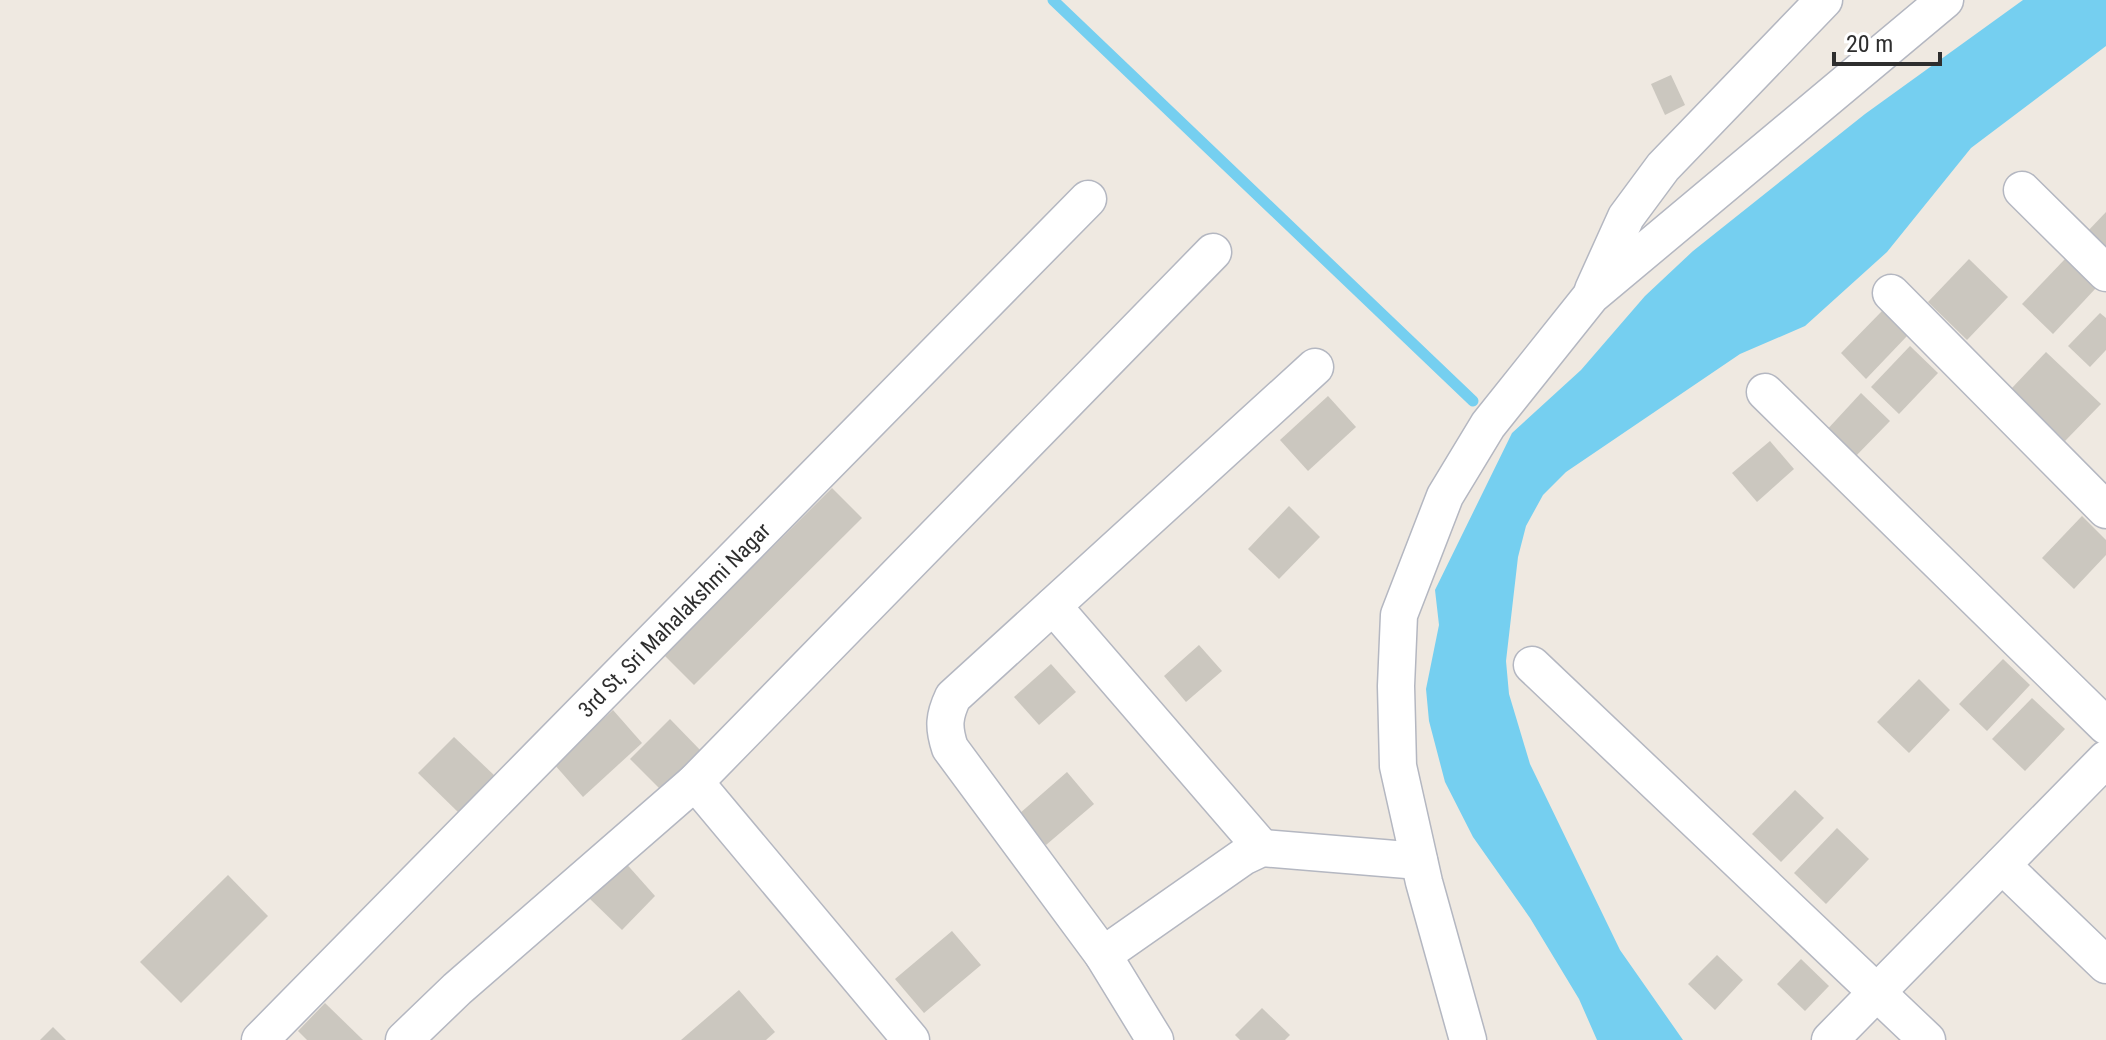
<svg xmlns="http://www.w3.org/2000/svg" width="2106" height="1040" font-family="'Roboto Condensed',sans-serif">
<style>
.water{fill:#75cff0}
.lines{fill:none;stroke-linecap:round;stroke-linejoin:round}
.stream{stroke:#75cff0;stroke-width:11}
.building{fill:#cbc7bf}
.minor-casing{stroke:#b4b7c1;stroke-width:39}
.minor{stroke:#fff;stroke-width:36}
.labels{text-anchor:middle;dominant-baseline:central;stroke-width:6;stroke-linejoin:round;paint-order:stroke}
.street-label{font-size:22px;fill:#2e2e2e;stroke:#fff}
</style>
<rect width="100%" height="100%" fill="#efe9e1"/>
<!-- water -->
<polygon class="water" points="2023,0 2106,0 2106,46 1971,148 1887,252 1805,326 1740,354 1566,472 1543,495 1526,526 1518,557 1506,661 1509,694 1530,764 1620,950 1683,1040 1597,1040 1579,999 1530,918 1473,837 1445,782 1429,721 1426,689 1439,625 1435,590 1512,433 1581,370 1645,296 1693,251 1865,114"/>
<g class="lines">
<!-- stream -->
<polyline class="stream" points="1053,0 1473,401"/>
</g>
<!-- building -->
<g class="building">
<polygon points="1671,75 1685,105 1665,115 1651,84"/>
<polygon points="2106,212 2106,252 2086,233"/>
<polygon points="1969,259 2008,297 1967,340 1928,302"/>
<polygon points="2065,259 2096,288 2053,334 2022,304"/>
<polygon points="1883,310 1908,335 1866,379 1841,353"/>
<polygon points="2100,313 2106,318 2106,350 2090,367 2068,346"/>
<polygon points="1910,346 1938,373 1899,414 1871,387"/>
<polygon points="2046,352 2101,404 2065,441 2011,389"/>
<polygon points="1861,393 1890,421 1852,460 1824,433"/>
<polygon points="1328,396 1356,427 1308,471 1280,440"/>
<polygon points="1770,441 1794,469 1757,502 1732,473"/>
<polygon points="832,488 862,518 694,685 664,655"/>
<polygon points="1289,506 1320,537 1279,579 1248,549"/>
<polygon points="2082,516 2106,540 2106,555 2074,589 2042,558"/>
<polygon points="1199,645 1222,671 1186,702 1164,676"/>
<polygon points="2003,659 2030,685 1987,731 1959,704"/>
<polygon points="1051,664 1076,692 1039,725 1014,697"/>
<polygon points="1919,679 1950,710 1909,753 1877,722"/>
<polygon points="2032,698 2065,729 2025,771 1992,739"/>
<polygon points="613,710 642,743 583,797 554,764"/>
<polygon points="670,719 703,753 663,792 630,759"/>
<polygon points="454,737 496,777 460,814 418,773"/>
<polygon points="1067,772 1094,804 1046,845 1019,814"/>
<polygon points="1795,790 1824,818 1781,862 1752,834"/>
<polygon points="1837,828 1869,859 1826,904 1794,873"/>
<polygon points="623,860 655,896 622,930 589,898"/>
<polygon points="228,875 268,916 181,1003 140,962"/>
<polygon points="952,931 981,965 924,1013 895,979"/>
<polygon points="1717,955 1743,980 1715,1010 1688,984"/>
<polygon points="1801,959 1829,986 1805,1011 1777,984"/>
<polygon points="739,990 775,1032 766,1040 681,1040"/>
<polygon points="325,1003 363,1040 307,1040 298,1031"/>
<polygon points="1262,1008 1290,1035 1285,1040 1240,1040 1235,1035"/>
<polygon points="53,1027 66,1040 40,1040"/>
</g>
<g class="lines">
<defs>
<g id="minor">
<polyline points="2022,190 2106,273"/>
<polyline points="1593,290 1626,217 1663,167 1824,0"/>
<polyline points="1891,293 2106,510"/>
<polyline points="1765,392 2106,726"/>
<polyline points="1053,606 1262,848"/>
<polyline points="1532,665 1927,1040"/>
<polyline points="695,782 911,1040"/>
<polyline points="2002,865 2106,965"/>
<polyline points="1103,955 1243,857 1262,848 1419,861"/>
<path id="s1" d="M260,1040l828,-841"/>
<polyline points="404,1040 457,989 695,782 1213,252"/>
<path d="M1155,1040l-52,-85 -153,-207c-7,-21 -6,-32 3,-51l362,-330"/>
<polyline points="1468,1040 1424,882 1398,766 1396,686 1399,615 1445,496 1488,425 1591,296 1945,0"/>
<polyline points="1830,1040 2106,759"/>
</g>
</defs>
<!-- minor casing -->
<use href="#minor" class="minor-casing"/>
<!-- minor -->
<use href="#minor" class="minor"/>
</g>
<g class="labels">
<!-- street labels -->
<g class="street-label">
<text stroke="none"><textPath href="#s1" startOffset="590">3rd St, Sri Mahalakshmi Nagar</textPath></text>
</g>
</g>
<!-- scale -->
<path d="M1834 52v12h106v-12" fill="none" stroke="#2e2e2e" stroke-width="4"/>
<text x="1846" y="52" font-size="24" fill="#2e2e2e" stroke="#ffffff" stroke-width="6" paint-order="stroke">20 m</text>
</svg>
